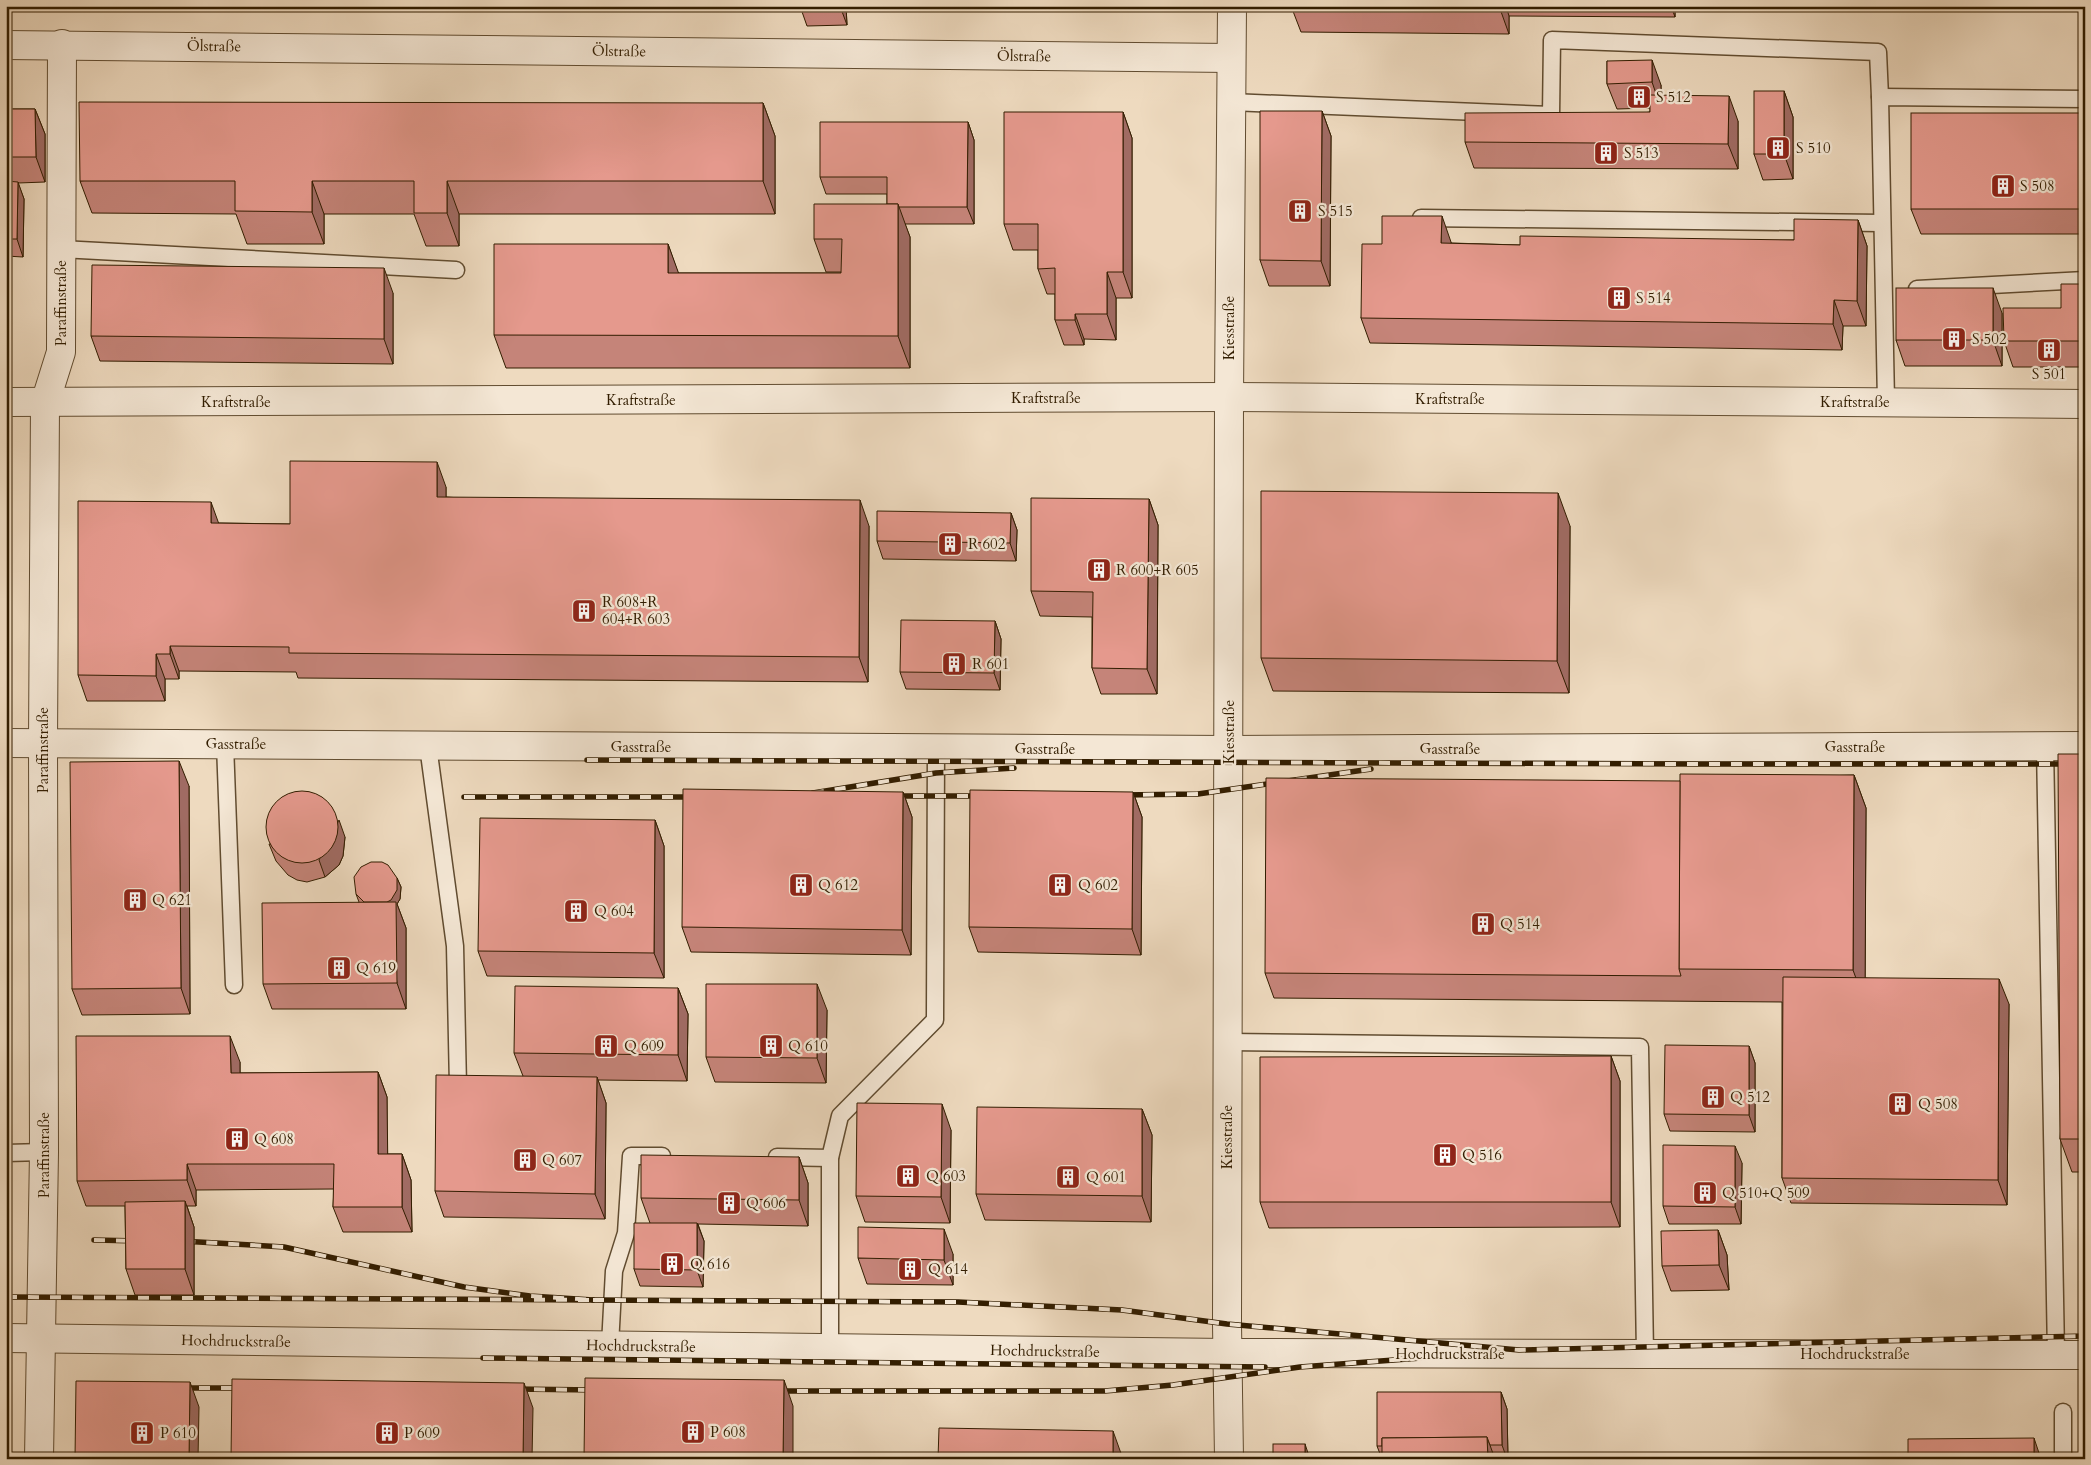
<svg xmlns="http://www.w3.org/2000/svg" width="2091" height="1465" font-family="Cardo,serif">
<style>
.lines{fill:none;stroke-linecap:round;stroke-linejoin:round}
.service-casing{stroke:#614c30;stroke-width:19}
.minor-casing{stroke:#614c30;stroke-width:30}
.service{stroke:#f4e7d5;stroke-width:16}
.minor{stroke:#f4e7d5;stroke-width:28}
.rail-casing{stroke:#321d00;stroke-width:5.5}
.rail{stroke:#f4e7d5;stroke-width:4;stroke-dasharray:11;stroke-linecap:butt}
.wall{fill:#c58479;stroke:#321d00}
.shaded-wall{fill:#a06b63;stroke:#321d00}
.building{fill:#e5998d;stroke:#321d00}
.labels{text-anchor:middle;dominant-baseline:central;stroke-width:4.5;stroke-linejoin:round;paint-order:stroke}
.street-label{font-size:15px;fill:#321d00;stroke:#f4e7d5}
.poi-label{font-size:15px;fill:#321d00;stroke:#f4e7d5;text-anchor:start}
</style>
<rect width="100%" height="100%" fill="#eedabf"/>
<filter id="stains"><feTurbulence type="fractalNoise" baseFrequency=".004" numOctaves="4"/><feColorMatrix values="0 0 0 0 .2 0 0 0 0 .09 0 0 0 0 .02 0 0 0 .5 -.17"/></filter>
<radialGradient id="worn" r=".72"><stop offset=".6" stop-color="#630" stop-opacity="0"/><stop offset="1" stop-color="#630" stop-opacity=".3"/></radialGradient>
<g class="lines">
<defs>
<g id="service">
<polyline points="1231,102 1551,115 1552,40 1878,52 1880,97"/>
<polyline points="1421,218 1882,223"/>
<polyline points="61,249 456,270"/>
<polyline points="1917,289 2085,280"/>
<polyline points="1886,402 1880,97 2085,99"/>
<polyline points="225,744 234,985"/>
<polyline points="428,746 455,946 458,1086"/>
<polyline points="2045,746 2056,1354"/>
<polyline points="1228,1042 1640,1047 1645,1354"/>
<polyline points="6,1153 44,1152"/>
<polyline points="777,1157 830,1158"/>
<polyline points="610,1345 614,1271 626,1233 631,1156 662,1156"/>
<polyline points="830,1348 830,1158 840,1116 935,1020 936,748"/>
<polyline points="2063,1412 2063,1459"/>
</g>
<g id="minor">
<polyline points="6,45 1231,58"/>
<polyline points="6,402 1229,397 2085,404"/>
<polyline points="6,743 1228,750 2085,746"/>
<polyline points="6,1338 1227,1353 2085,1355"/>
<polyline points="39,1459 44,1152 43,744 45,403 61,352 62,44"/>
<polyline points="1229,1459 1227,1324 1229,397 1232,6"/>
</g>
</defs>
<!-- service casing -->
<use href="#service" class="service-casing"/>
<!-- minor casing -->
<use href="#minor" class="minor-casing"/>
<!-- service -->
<use href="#service" class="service"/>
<!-- minor -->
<use href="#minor" class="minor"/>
<defs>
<g id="rail">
<polyline points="587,760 1699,764 2085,764"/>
<polyline points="813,793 936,773 1014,768"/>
<polyline points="1121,795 1198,794 1371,769"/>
<polyline points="891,796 983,796"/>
<polyline points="464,797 696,797"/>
<polyline points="94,1240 139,1241"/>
<polyline points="6,1297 593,1300 530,1296 464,1287 284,1247 181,1241"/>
<polyline points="593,1300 958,1302 1122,1310 1227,1324 1519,1350 2085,1336"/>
<polyline points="483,1358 1265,1367"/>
<polyline points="177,1388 245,1388"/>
<polyline points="512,1389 597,1390"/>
<polyline points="775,1391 1105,1391 1173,1385 1300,1367 1488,1353"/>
</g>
</defs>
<!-- rail casing -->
<use href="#rail" class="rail-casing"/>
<!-- rail -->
<use href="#rail" class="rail"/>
</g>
<!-- wall -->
<g class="wall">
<polygon points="800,6 846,6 847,25 807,26"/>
<polygon points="951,6 1149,6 1149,8"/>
<polygon points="1291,6 1675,6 1675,17 1509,16 1509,34 1301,32"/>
<polygon points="1607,61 1661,85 1661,95 1738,121 1738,169 1474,168 1465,142 1650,112 1650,108 1617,109 1607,84"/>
<polygon points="1784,91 1793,117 1793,179 1763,180 1754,154"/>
<polygon points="763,103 775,136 775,214 459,214 459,246 426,246 414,214 324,214 324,244 247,244 236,214 92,213 80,181"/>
<polygon points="6,109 35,109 45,134 45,182 18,183 24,199 23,257 6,256"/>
<polygon points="1322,111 1331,136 1330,286 1269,286 1260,260"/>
<polygon points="1123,112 1132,138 1132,298 1116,298 1116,340 1084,339 1084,345 1064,345 1055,320 1055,294 1047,294 1038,269 1038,250 1013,250 1004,224"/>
<polygon points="2085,113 2085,234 1921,234 1911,209"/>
<polygon points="968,122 974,140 974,224 905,224 910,237 910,368 506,368 494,335 668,244 678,273 841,273 841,272 826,272 814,239 887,204 887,194 826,194 820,177"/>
<polygon points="1858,220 1867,246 1866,326 1843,326 1842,350 1370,343 1361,318 1382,244 1451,242 1451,243 1520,245 1794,240"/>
<polygon points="2085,284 2085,367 2013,367 2004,341 2061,308"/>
<polygon points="393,293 393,364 100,361 91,336"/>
<polygon points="2002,313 2002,366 1905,366 1896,340"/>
<polygon points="446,487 446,497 869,526 868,682 298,678 296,672 179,671 179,679 165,679 165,701 87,701 78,675 218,523 290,524"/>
<polygon points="1149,499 1158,525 1157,694 1101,694 1092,668 1092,617 1040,616 1031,591"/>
<polygon points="1011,513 1017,530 1016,561 883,559 877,541"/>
<polygon points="1570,526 1569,693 1273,691 1261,658"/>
<polygon points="995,621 1001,639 1000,690 906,689 900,672"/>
<polygon points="2085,754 2085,1172 2072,1172 2060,1139"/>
<polygon points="1854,775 1866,808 1865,978 2009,1004 2007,1205 1791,1203 1782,1178 1782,1002 1274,998 1265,973 1680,781"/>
<polygon points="189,786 190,1014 82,1015 72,989"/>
<polygon points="903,792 912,817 911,955 691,952 682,927"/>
<polygon points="1133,792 1142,817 1141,955 978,952 969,927"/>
<polygon points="655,820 664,846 664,978 487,976 478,951"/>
<polygon points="345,837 343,856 339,865 325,877 307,882 297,880 288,875 276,861 269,844"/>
<polygon points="397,878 401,887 400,899 397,904 406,928 406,1009 272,1009 263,984 359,902 356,894"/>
<polygon points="678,988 688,1014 687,1081 598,1080 606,1103 605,1219 444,1217 435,1191 523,1076 514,1053"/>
<polygon points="827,1010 826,1083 715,1082 706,1057"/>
<polygon points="1749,1046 1755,1063 1755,1132 1670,1131 1664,1114"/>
<polygon points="1611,1056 1620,1081 1620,1227 1269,1228 1260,1202"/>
<polygon points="240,1062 240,1073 378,1072 387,1097 387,1154 402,1154 411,1180 412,1232 343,1232 333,1207 334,1189 196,1190 196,1206 187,1206 194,1227 194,1295 135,1295 126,1269 125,1206 86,1206 77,1181"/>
<polygon points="1142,1109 1152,1135 1151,1222 985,1220 976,1194"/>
<polygon points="951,1130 950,1223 865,1222 856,1196"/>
<polygon points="799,1157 808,1183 808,1226 698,1224 704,1241 703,1287 640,1286 634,1269 650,1223 641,1198"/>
<polygon points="1742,1163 1741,1224 1669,1224 1663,1206"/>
<polygon points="1718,1230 1727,1255 1729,1290 1671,1291 1662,1266"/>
<polygon points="953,1254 953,1285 867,1284 858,1258"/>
<polygon points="1501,1392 1507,1409 1508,1459 1382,1459 1377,1446"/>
</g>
<!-- shaded-wall -->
<g class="shaded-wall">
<polygon points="840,6 846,6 847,25"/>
<polygon points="1499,6 1506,6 1509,16 1509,34"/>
<polygon points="1671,6 1675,6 1675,17"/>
<polygon points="1652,60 1661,85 1661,108 1652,82"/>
<polygon points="1784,91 1793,117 1793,179 1784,154"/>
<polygon points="1729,96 1738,121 1738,169 1728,144"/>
<polygon points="763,103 775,136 775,214 763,181"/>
<polygon points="35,109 45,134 45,182 36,157"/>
<polygon points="1322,111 1331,136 1330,286 1321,261"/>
<polygon points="1123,112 1132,138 1132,298 1123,272"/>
<polygon points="968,122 974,140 974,224 967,207"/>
<polygon points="312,181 324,214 324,244 312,212"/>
<polygon points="447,181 459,214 459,246 447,213"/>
<polygon points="18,182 24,199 23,257 17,239"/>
<polygon points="898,204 910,237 910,368 898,336"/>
<polygon points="1442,216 1451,242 1451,269 1441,243"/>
<polygon points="1858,220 1867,246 1866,326 1857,301"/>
<polygon points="668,244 680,277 668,273"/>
<polygon points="384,268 393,293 393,364 384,339"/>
<polygon points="1107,272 1116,298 1116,340 1107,314"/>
<polygon points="1993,288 2002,313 2002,366 1993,340"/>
<polygon points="1834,300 1843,326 1842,350 1833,324"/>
<polygon points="1075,314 1084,339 1084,345 1075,320"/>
<polygon points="437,462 446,487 446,523 437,497"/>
<polygon points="1558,493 1570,526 1569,693 1557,661"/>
<polygon points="1149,499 1158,525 1157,694 1147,669"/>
<polygon points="860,500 869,526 868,682 859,657"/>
<polygon points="211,502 220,527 211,523"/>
<polygon points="1011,513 1017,530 1016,561 1010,543"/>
<polygon points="995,621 1001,639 1000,690 994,673"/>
<polygon points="170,646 179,671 179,679 170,654"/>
<polygon points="156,654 165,679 165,701 156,676"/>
<polygon points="179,761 189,786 190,1014 181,988"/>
<polygon points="1854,775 1866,808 1865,1003 1853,970"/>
<polygon points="903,792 912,817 911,955 902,930"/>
<polygon points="1133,792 1142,817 1141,955 1132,929"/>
<polygon points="339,820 345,837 343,856 339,865 325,877 319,860"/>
<polygon points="655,820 664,846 664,978 654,953"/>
<polygon points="397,878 401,887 400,899 397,904 406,928 406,1009 397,983 386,903"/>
<polygon points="1999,979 2009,1004 2007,1205 1998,1180"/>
<polygon points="817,984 827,1010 826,1083 817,1058"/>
<polygon points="678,988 688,1014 687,1081 678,1055"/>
<polygon points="230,1036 240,1062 240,1098 231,1073"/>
<polygon points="1749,1046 1755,1063 1755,1132 1749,1115"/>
<polygon points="1611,1056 1620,1081 1620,1227 1611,1202"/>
<polygon points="378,1072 387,1097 388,1179 378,1154"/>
<polygon points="597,1077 606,1103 605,1219 595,1194"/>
<polygon points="942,1104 951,1130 950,1223 941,1197"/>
<polygon points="1142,1109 1152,1135 1151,1222 1142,1196"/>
<polygon points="1735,1146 1742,1163 1741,1224 1735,1207"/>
<polygon points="402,1154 411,1180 412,1232 402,1207"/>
<polygon points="799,1157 808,1183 808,1226 799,1200"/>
<polygon points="187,1164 196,1190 196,1206 187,1180"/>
<polygon points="185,1201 194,1227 194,1295 185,1269"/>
<polygon points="697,1223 704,1241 703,1287 697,1270"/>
<polygon points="944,1229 953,1254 953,1285 944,1260"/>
<polygon points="1718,1230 1727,1255 1729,1290 1719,1265"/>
<polygon points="784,1380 793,1406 793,1459 783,1459"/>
<polygon points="190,1382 199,1407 198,1459 189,1459"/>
<polygon points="524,1383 533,1408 532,1459 523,1459"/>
<polygon points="1501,1392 1507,1409 1508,1459 1507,1459 1502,1445"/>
<polygon points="1113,1431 1123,1459 1113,1459"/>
<polygon points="1487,1437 1495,1459 1488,1459"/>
<polygon points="2034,1438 2041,1459 2034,1459"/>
<polygon points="1305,1444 1310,1459 1305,1459"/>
</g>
<!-- building -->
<g class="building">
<polygon points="1652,60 1652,82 1607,84 1607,61"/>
<rect x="1754" y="91" width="30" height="63"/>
<polygon points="1650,95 1729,96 1728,144 1465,142 1465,113 1650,112"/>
<polygon points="79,102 763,103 763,181 447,181 447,213 414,213 414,181 312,181 312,212 235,211 235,181 80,181"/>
<polygon points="6,109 35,109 36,157 6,157"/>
<polygon points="1260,111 1322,111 1321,261 1260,260"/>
<polygon points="1004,112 1123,112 1123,272 1107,272 1107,314 1075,314 1075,320 1055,320 1055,268 1038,269 1038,224 1004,224"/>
<rect x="1911" y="113" width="174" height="96"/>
<polygon points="820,122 968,122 967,207 899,207 898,204 887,204 887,177 820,177"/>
<polygon points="6,181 18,182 17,239 6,239"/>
<polygon points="814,204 898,204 898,336 494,335 494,244 668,244 668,273 841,273 842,239 814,239"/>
<polygon points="1382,216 1442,216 1441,243 1520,245 1520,236 1794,240 1794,219 1858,220 1857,301 1834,300 1833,324 1361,318 1362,244 1382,244"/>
<polygon points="92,265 384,268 384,339 91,336"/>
<polygon points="2061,284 2085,284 2085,341 2004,341 2003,308 2061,308"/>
<rect x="1896" y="288" width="97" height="52"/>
<polygon points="290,461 437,462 437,497 860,500 859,657 289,653 289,647 170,646 170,654 156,654 156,676 78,675 78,501 211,502 211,523 290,524"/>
<polygon points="1261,491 1558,493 1557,661 1261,658"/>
<polygon points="1031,498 1149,499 1147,669 1092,668 1093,592 1031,591"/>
<polygon points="877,511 1011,513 1010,543 877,541"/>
<polygon points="901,620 995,621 994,673 900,672"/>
<polygon points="2058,754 2085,754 2085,1139 2060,1139"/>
<polygon points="179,761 181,988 72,989 70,762"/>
<polygon points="1680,774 1854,775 1853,970 1679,969"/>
<polygon points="1266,778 1680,781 1679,969 1681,976 1265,973"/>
<polygon points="683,789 903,792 902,930 682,927"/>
<polygon points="970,790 1133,792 1132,929 969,927"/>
<circle cx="302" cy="827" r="36"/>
<polygon points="480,818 655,820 654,953 478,951"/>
<polygon points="371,862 382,862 388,865 397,878 397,890 391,900 387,902 364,902 356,894 354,877 361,867"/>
<polygon points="396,902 397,983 263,984 262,903"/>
<polygon points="1783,977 1999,979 1998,1180 1782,1178"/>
<polygon points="706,984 817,984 817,1058 706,1057"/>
<polygon points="515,986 678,988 678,1055 514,1053"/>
<polygon points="76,1036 230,1036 231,1073 378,1072 378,1154 402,1154 402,1207 333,1207 334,1164 187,1164 187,1180 77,1181"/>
<polygon points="1665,1045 1749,1046 1749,1115 1664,1114"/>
<polygon points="1611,1056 1611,1202 1260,1202 1260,1057"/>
<polygon points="436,1075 597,1077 595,1194 435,1191"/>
<polygon points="857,1103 942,1104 941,1197 856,1196"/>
<polygon points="977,1107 1142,1109 1142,1196 976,1194"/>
<polygon points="1663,1145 1735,1146 1735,1207 1663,1206"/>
<polygon points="641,1155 799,1157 799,1200 641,1198"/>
<polygon points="185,1201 185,1269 126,1269 125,1202"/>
<polygon points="634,1223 697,1223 697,1270 634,1269"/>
<polygon points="858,1227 944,1229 944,1260 858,1258"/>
<polygon points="1718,1230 1719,1265 1662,1266 1661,1231"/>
<polygon points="585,1378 784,1380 783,1459 584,1459"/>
<polygon points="232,1379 524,1383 523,1459 231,1459"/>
<polygon points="76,1381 190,1382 189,1459 75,1459"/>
<polygon points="1377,1392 1501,1392 1502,1445 1490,1445 1487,1437 1382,1438 1382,1446 1377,1446"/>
<polygon points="2080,1394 2085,1394 2085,1459 2081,1459"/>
<polygon points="939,1428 1113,1431 1113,1459 938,1459"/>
<polygon points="1487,1437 1488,1459 1382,1459 1382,1438"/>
<polygon points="2034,1438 2034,1459 1908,1459 1908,1439"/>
<rect x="1273" y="1444" width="32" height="15"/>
<polygon points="1812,1457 1812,1459 1649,1459"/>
</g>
<!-- icons -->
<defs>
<symbol id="building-square" viewBox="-11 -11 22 22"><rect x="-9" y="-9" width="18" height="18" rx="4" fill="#8f2418" stroke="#f4e7d5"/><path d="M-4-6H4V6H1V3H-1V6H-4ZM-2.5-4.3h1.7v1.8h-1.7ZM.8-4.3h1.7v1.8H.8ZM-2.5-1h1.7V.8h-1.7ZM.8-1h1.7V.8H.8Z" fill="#fff"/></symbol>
</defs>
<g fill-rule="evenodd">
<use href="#building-square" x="1625" y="83" width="28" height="28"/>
<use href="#building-square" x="1764" y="134" width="28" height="28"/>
<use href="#building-square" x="1592" y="139" width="28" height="28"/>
<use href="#building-square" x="1989" y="172" width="28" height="28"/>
<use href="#building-square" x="1286" y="197" width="28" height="28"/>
<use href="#building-square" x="1605" y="284" width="28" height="28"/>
<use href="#building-square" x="1940" y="325" width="28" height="28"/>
<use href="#building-square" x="2035" y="336" width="28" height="28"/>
<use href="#building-square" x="936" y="530" width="28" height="28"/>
<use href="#building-square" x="1085" y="556" width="28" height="28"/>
<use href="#building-square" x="570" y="597" width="28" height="28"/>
<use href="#building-square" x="940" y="650" width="28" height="28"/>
<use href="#building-square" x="787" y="871" width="28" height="28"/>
<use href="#building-square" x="1046" y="871" width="28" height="28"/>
<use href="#building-square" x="121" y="886" width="28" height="28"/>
<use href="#building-square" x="562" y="897" width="28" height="28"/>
<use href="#building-square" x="1469" y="910" width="28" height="28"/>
<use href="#building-square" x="325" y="954" width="28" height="28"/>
<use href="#building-square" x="592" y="1032" width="28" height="28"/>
<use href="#building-square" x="757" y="1032" width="28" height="28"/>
<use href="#building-square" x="1699" y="1083" width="28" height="28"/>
<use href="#building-square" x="1886" y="1090" width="28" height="28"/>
<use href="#building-square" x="223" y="1125" width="28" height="28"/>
<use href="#building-square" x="1431" y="1141" width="28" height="28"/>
<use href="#building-square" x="511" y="1146" width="28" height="28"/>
<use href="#building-square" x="894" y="1162" width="28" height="28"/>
<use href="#building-square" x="1054" y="1163" width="28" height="28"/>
<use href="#building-square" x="1691" y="1179" width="28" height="28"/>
<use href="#building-square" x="715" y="1189" width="28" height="28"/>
<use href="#building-square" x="658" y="1250" width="28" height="28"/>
<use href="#building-square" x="896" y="1255" width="28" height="28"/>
<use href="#building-square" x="679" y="1418" width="28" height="28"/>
<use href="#building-square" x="128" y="1419" width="28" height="28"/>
<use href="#building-square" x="373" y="1419" width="28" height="28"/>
</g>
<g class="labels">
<!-- street labels -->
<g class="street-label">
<text transform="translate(214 46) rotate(1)">Ölstraße</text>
<text transform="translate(619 51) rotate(1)">Ölstraße</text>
<text transform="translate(1024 56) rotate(1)">Ölstraße</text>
<text transform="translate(61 303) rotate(-90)">Paraffinstraße</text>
<text transform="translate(1229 328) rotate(-90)">Kiesstraße</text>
<text x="1046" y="398">Kraftstraße</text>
<text x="1450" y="399">Kraftstraße</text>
<text x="641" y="400">Kraftstraße</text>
<text x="236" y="402">Kraftstraße</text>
<text x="1855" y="402">Kraftstraße</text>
<text transform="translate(1229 732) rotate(-90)">Kiesstraße</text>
<text x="236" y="744">Gasstraße</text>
<text x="641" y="747">Gasstraße</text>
<text x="1855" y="747">Gasstraße</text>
<text x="1045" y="749">Gasstraße</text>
<text x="1450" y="749">Gasstraße</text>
<text transform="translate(43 750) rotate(-90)">Paraffinstraße</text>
<text transform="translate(1227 1137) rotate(-90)">Kiesstraße</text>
<text transform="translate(44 1155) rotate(-90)">Paraffinstraße</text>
<text transform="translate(236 1341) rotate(1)">Hochdruckstraße</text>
<text transform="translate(641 1346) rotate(1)">Hochdruckstraße</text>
<text transform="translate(1045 1351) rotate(1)">Hochdruckstraße</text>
<text x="1450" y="1354">Hochdruckstraße</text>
<text x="1855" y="1354">Hochdruckstraße</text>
</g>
<!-- poi labels -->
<g class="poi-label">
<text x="1656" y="97">S 512</text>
<text x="1796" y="148">S 510</text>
<text x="1624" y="153">S 513</text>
<text x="2020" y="186">S 508</text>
<text x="1318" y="211">S 515</text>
<text x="1636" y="298">S 514</text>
<text x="1972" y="339">S 502</text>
<text x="2049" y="374" text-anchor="middle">S 501</text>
<text x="968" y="544">R 602</text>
<text x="1116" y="570">R 600+R 605</text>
<text x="602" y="602">R 608+R<tspan x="602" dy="17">604+R 603</tspan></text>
<text x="972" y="664">R 601</text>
<text x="818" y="885">Q 612</text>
<text x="1078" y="885">Q 602</text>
<text x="152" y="900">Q 621</text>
<text x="594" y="911">Q 604</text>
<text x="1500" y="924">Q 514</text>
<text x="356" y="968">Q 619</text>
<text x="624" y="1046">Q 609</text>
<text x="788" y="1046">Q 610</text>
<text x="1730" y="1097">Q 512</text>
<text x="1918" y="1104">Q 508</text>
<text x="254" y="1139">Q 608</text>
<text x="1462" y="1155">Q 516</text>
<text x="542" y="1160">Q 607</text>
<text x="926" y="1176">Q 603</text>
<text x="1086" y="1177">Q 601</text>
<text x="1722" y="1193">Q 510+Q 509</text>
<text x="746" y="1203">Q 606</text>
<text x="690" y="1264">Q 616</text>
<text x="928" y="1269">Q 614</text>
<text x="710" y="1432">P 608</text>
<text x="160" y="1433">P 610</text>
<text x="404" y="1433">P 609</text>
</g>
</g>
<!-- margin -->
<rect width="2091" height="1465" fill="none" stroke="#eedabf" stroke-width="25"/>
<rect x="8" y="8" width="2076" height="1450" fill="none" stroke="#321d00" stroke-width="2.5"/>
<rect x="12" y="12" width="2066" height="1440" fill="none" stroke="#321d00"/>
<rect width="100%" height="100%" filter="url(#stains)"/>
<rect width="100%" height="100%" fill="url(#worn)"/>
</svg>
